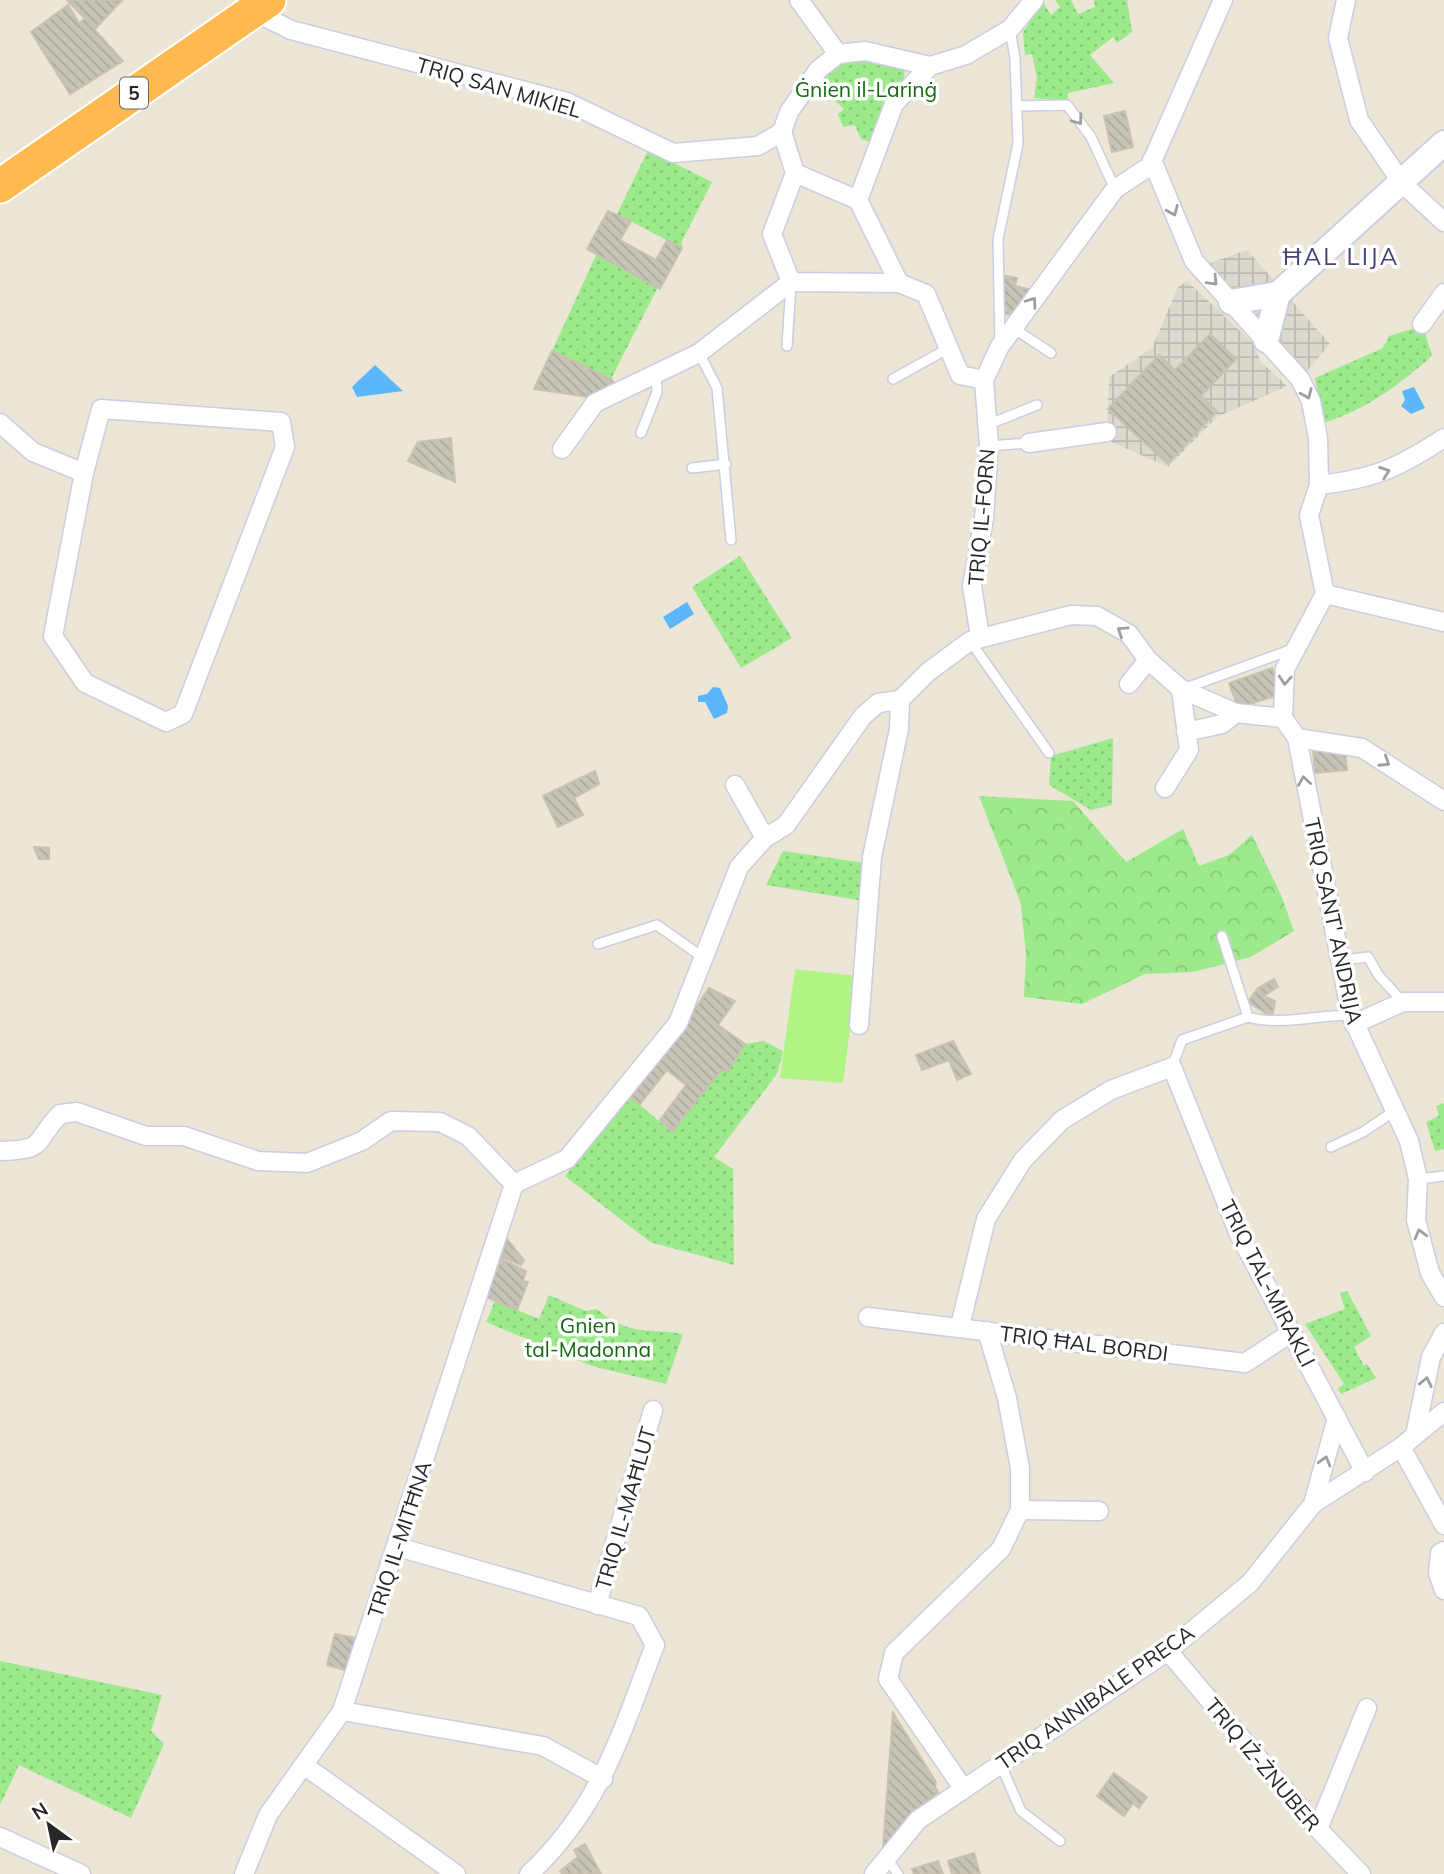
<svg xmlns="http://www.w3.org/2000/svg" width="1444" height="1874" font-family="Mulish,sans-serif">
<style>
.grass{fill:url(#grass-dots)}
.forest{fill:url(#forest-crowns)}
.pitch{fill:#b2f385}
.plaza{fill:url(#plaza-grid);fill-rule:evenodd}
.water{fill:#5bb6fc}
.building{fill:url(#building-back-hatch);stroke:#c7c3b0;stroke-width:2}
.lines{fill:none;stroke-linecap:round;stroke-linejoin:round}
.lane-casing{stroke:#cccce3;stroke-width:12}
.street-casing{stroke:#cccce3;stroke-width:21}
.secondary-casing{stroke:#cccce3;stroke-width:28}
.highway-casing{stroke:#fff;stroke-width:37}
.lane{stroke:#fff;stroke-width:9}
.street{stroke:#fff;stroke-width:18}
.secondary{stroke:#fff;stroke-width:24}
.highway{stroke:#ffb94e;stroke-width:33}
.oneway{stroke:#9e9e9e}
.labels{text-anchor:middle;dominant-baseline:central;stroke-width:7;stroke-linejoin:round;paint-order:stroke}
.shield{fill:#fff;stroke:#686868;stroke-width:2}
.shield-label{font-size:19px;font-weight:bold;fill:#272727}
.street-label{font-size:21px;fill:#272727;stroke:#fff}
.park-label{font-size:21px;fill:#146a11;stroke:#fff}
.quarter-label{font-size:24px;letter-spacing:2px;fill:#43447c;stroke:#fff}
</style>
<defs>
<pattern id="grass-dots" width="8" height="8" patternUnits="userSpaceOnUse" patternTransform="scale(1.75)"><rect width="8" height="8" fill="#9cea8b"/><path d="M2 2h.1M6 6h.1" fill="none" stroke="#86c978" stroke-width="1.8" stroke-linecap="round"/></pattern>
<pattern id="forest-crowns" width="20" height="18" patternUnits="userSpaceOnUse" patternTransform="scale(1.75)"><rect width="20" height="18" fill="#9cea8b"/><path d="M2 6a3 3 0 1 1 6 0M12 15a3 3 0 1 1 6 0" fill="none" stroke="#86c978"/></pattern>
<pattern id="plaza-grid" width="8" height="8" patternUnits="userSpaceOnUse" patternTransform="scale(1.75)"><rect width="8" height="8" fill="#dbd9ce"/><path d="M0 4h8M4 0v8" fill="none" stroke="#bcbab1"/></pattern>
<pattern id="building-back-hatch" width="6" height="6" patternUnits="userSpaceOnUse" patternTransform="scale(1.75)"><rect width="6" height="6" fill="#c7c3b7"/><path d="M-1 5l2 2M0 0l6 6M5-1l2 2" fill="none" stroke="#aba89d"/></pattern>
</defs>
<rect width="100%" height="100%" fill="#ece6d6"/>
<!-- grass -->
<g class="grass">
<polygon points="1055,0 1071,0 1078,14 1095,7 1094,0 1127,0 1132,32 1117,43 1113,37 1090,55 1114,83 1068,93 1068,101 1034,98 1037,78 1032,54 1025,55 1023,32 1043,2 1051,15 1060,7"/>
<polygon points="873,59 905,65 904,84 875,143 861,139 855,125 843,127 838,114 844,109 814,82 836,65"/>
<polygon points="648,150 712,182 682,241 682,248 617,214"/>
<polygon points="597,253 658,287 611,379 552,351"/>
<path d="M1418,327l7,6 7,23c-35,30 -64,53 -109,67l-8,-45 68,-30 6,-12z"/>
<polygon points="740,556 792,638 741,668 692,587"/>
<polygon points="1113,738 1112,805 1091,810 1049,785 1051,756"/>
<polygon points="783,851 866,863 864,901 766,885"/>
<polygon points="764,1041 783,1051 777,1074 714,1157 733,1169 734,1265 650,1242 565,1176 628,1095 672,1132 721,1070 727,1072 745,1044"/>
<polygon points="1444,1103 1444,1149 1435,1151 1426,1122 1439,1116 1436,1106"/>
<polygon points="1347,1291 1371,1336 1354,1347 1364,1366 1367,1364 1376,1378 1341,1394 1338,1388 1344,1384 1305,1324 1345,1309 1340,1293"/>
<path d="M549,1295l37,16 11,-2c30,27 50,19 86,25l-17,50 -74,-18 -106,-44 9,-21 44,18z"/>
<polygon points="0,1661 162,1695 151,1731 164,1744 131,1818 19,1765 0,1805"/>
</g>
<!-- forest -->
<polygon class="forest" points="979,796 1073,801 1126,862 1183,829 1199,866 1229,855 1252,835 1281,895 1294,931 1251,957 1193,972 1145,974 1082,1004 1024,997 1026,955 1021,904"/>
<!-- pitch -->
<polygon class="pitch" points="795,969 857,976 843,1083 780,1078"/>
<!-- plaza -->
<g class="plaza">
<polygon points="1247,250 1330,344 1300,379 1204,265"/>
<path d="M1187,281l66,62 8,19 26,24 -70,31 -49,50 -61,-27 2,-63 43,-29 26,-61zM1210,334l26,25 -35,37 16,16 -49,52 -60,-55 51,-54 16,15z"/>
</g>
<!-- water -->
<g class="water">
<polygon points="375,365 403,391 357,397 352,387"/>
<polygon points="1414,387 1425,408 1411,414 1401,406 1405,400 1402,391"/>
<polygon points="687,602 694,614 670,629 663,617"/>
<polygon points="713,687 720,688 728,706 727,713 714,719 705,702 698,702 698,696 707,694"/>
</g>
<!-- building -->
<g class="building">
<polygon points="67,0 122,0 95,29"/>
<polygon points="68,5 79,23 85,19 123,61 70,94 31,32"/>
<polygon points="1125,111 1133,147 1112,152 1104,116"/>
<polygon points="608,211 631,221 620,240 656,260 667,240 682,248 660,289 587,249"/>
<polygon points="1002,275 1017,278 1015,286 1032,290 1016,316 1001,313"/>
<polygon points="1210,334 1236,359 1201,396 1217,411 1168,464 1108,409 1159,355 1175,370"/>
<polygon points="552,351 611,379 617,386 595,398 534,389"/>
<polygon points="451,438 455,482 408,461 418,442"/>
<polygon points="1272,668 1281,694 1238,708 1229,683"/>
<polygon points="1345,748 1347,770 1315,773 1313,750"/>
<polygon points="595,771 599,784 574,798 583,815 558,827 543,796"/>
<polygon points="34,847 49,848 49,859 39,859"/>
<polygon points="1274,979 1278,987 1264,996 1275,1001 1272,1017 1248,1002 1258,988"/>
<polygon points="709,988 735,1001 718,1025 745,1044 727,1072 721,1070 672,1132 660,1120 686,1085 667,1070 640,1104 628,1095 685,1024"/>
<polygon points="953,1041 971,1074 957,1080 949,1060 922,1070 916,1055"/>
<polygon points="507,1239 524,1260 521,1265 501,1257"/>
<polygon points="501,1259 526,1271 523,1281 528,1282 517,1310 486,1297"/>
<polygon points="335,1634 357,1638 345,1670 327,1665"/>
<polygon points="893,1713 936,1782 935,1787 938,1792 908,1816 883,1848"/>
<polygon points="1114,1773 1147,1797 1139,1808 1133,1803 1124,1816 1097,1796"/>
<polygon points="585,1844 601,1874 562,1874 560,1871 578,1857 574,1850"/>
<polygon points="974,1853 980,1874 952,1874 948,1861"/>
<polygon points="938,1861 943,1874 914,1874 912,1869"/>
</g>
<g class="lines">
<defs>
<g id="lane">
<polyline points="1018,106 1067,105 1091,137 1115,189"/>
<polyline points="1013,328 1051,353"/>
<polyline points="1000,343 998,239 1018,144 1015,58 1010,29"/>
<polyline points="787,346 791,284"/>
<polyline points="699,353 717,388 731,540"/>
<polyline points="893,379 949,348"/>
<polyline points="987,425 1037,405"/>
<polyline points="641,433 657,392 656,373"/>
<polyline points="989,446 1029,443"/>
<polyline points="692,468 726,464"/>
<polyline points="970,641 1049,753"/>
<polyline points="1183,689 1293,649"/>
<polyline points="1222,936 1248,1017"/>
<polyline points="598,944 657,925 705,959"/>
<polyline points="1342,960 1368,957 1379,976 1403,1002"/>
<path d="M1248,1017c32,9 69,-2 103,-2"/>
<polyline points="1172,1067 1182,1040 1248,1017"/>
<polyline points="1331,1147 1363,1132 1396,1110"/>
<polyline points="1418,1179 1444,1176"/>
<polyline points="1000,1763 1021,1811 1060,1841"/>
<polyline points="886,1858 898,1874"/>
</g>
<g id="street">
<polyline points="799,0 838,54"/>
<polyline points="1346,0 1338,38 1359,120 1402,183 1444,222"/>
<polyline points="253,11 291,30 567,102 673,153 758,146 782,132"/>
<polyline points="782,132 795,173 772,234 791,282 899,283 926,294 960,375 984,380"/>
<polyline points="782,132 789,112 818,70 838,54 865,51 930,66 966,55 1010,29 1034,0"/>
<polyline points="1152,160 1194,261 1300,379 1311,401 1318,438 1319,485 1309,515 1325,594 1285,669 1283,718"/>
<polyline points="795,173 858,200 899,283"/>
<polyline points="858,200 894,104 930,66"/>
<polyline points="1422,324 1444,293"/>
<polygon points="101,409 281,422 285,447 183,714 166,722 85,683 53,636 84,473"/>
<polyline points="0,423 33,452 84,473"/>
<polyline points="1029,443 1107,432"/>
<polyline points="562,449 595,403 699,353 791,282"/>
<path d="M1319,485c55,-6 79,-17 125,-47"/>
<polyline points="1325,594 1444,622"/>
<polyline points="980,637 972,586 984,518 989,446 984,380 1000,346 1115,189 1150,166 1223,0"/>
<polyline points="1129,684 1148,660"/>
<polyline points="1283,718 1297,738 1351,1015 1409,1141 1418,1179 1416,1220 1430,1273 1444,1297"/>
<polyline points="1186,732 1222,724 1236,713"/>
<polyline points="1297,738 1362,748 1444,801"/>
<polyline points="735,785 765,838"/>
<polyline points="1165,788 1189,750 1181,689"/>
<polyline points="1354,1024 1403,1002 1444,1002"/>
<polyline points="859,1025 872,857 899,729 900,700"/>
<path d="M0,1151c48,-1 32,-8 60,-37l17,-2 69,24h38l74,25 49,2 55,-22 29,-20 49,1 28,14 46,48"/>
<polyline points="514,1184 567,1159 678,1023 739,867 765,838 786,825 863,716 878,703 900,700 928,672 970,641 1071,615 1097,616 1129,634 1148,660 1181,689 1236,713 1283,718"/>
<polyline points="868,1317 1245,1363 1292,1332"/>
<polyline points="960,1326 986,1219 1023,1160 1062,1120 1111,1090 1172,1067 1238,1232 1365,1472"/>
<polyline points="1415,1435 1431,1357 1444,1333"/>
<polyline points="1401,1447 1444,1525"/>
<polyline points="1313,1504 1337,1418"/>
<polyline points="1020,1510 1099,1511"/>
<path d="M398,1547l241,69 16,29c-34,88 -54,162 -126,229"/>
<polyline points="1444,1551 1440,1553 1438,1573 1444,1590"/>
<polyline points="597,1605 653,1410"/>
<polyline points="1168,1651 1318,1829 1361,1874"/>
<polyline points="342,1711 543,1746 603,1779"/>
<polyline points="305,1766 456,1874"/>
<polyline points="963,1788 888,1679 894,1653 1001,1549 1020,1510 1020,1468 1007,1398 987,1331"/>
<polyline points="1318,1829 1367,1708"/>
<polyline points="0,1837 81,1874"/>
<polyline points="244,1874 268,1815 342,1711 514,1184"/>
<polyline points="874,1874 918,1820 1168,1651 1250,1583 1313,1504 1401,1447 1444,1412"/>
</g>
<g id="secondary">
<polyline points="1278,294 1444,143"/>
<polyline points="1231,302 1278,294"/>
<polyline points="1266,340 1278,294"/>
</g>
<polyline id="highway" points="0,186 269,0"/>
</defs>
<!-- lane casing -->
<use href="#lane" class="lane-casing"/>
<!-- street casing -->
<use href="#street" class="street-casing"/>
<!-- secondary casing -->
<use href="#secondary" class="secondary-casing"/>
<!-- highway casing -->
<use href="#highway" class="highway-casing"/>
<!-- lane -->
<use href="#lane" class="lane"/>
<!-- street -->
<use href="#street" class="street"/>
<!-- secondary -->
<use href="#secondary" class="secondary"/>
<!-- highway -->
<use href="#highway" class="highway"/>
</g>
<!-- one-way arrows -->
<defs><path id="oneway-chevron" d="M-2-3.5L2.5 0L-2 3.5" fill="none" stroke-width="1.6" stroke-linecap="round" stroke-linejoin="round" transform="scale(1.75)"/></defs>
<g class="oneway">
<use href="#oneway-chevron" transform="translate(1078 120) rotate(54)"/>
<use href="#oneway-chevron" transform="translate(1173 211) rotate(67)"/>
<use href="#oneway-chevron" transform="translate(1213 281) rotate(47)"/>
<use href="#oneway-chevron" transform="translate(1032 302) rotate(-54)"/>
<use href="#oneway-chevron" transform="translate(1307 394) rotate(66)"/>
<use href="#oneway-chevron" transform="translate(1385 472) rotate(-19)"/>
<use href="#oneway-chevron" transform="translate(1122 631) rotate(-146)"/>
<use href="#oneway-chevron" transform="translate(1285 680) rotate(94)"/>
<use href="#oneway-chevron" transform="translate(1385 762) rotate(33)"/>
<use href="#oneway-chevron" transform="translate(1304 781) rotate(-99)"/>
<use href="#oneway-chevron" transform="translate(1420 1234) rotate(-105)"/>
<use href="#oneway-chevron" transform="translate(1426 1382) rotate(-78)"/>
<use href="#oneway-chevron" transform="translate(1325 1461) rotate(-74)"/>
</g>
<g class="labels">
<!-- shield labels -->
<rect class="shield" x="120" y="77.5" width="28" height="31" rx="5"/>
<g class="shield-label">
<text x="134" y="93">5</text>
</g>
<!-- street labels -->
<g class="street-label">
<text transform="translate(499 87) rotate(16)">TRIQ SAN MIKIEL</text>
<text transform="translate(981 517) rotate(-85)">TRIQ IL-FORN</text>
<text transform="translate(1334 921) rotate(78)">TRIQ SANT' ANDRIJA</text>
<text transform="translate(1268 1283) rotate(63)">TRIQ TAL-MIRAKLI</text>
<text transform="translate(1084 1343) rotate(7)">TRIQ ĦAL BORDI</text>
<text transform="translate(625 1508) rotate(-74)">TRIQ IL-MAĦLUT</text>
<text transform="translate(399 1539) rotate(-72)">TRIQ IL-MITĦNA</text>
<text transform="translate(1095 1697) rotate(-35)">TRIQ ANNIBALE PRECA</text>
<text transform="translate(1263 1764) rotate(50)">TRIQ IŻ-ŻNUBER</text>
</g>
<!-- park labels -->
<g class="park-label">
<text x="866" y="89">Ġnien il-Larinġ</text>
<text x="588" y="1325">Gnien<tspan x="588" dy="24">tal-Madonna</tspan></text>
</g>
<!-- quarter labels -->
<g class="quarter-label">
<text x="1341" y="256">ĦAL LIJA</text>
</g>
</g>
<!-- north arrow -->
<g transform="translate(49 1825) rotate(327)" stroke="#ffffff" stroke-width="5" paint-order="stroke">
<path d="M0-5L12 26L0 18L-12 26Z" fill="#272727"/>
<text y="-10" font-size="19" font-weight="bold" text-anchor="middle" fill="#272727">N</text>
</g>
</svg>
